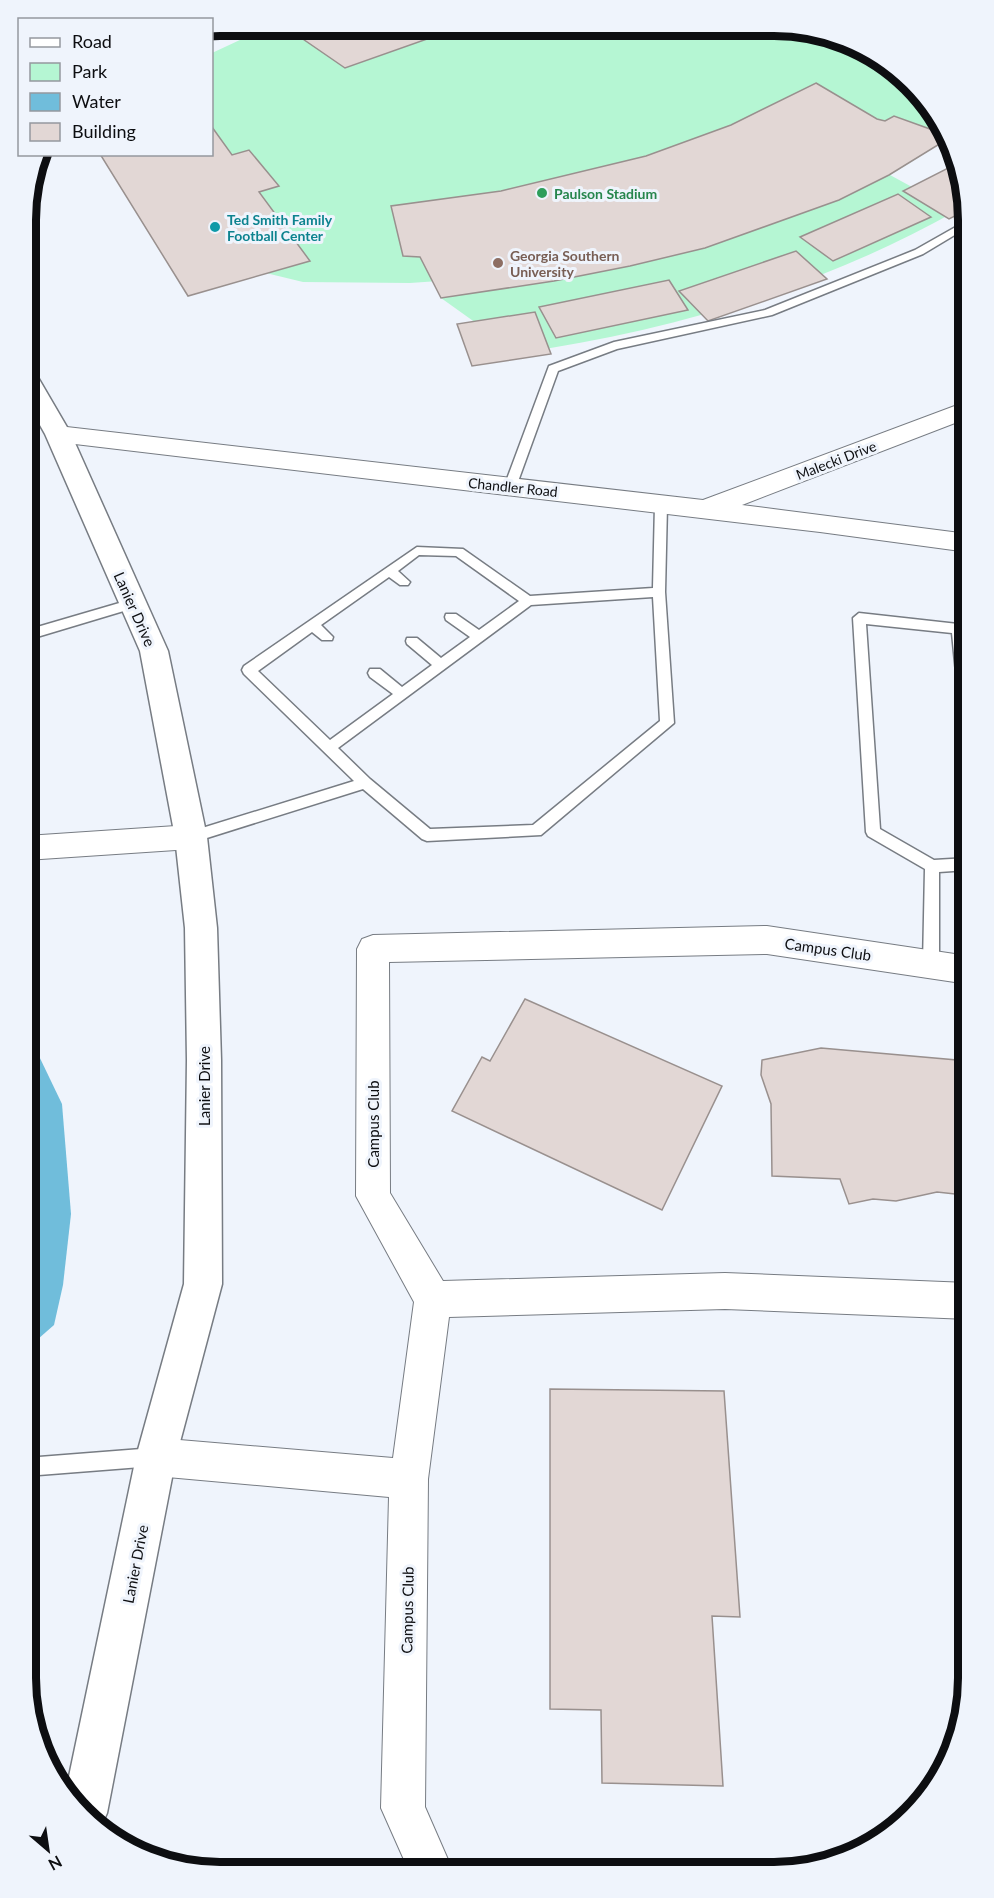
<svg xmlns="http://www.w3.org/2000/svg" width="994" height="1898" font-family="Lato,sans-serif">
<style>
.green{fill:#b5f6d3}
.water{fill:#70bddb}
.building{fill:#e2d7d5;stroke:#99908e;stroke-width:1.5}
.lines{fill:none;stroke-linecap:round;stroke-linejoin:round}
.lane-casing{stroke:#777c83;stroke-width:3}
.street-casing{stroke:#777c83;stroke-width:2}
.secondary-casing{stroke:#777c83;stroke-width:3}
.lane{fill:#fff;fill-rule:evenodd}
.street{fill:#fff;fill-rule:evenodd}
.secondary{fill:#fff;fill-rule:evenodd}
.leisure-dot{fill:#2e9e5b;stroke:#eff4fc;stroke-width:2}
.culture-dot{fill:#0f9aa8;stroke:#eff4fc;stroke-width:2}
.education-dot{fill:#8d6e63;stroke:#eff4fc;stroke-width:2}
.labels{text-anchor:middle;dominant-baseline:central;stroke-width:6;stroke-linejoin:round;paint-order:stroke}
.far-leisure-label{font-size:14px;font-weight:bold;fill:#27864d;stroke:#eff4fc;text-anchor:start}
.far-culture-label{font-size:14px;font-weight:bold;fill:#0d838f;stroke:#eff4fc;text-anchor:start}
.far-education-label{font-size:14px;font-weight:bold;fill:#785e54;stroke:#eff4fc;text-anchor:start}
.far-street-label{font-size:14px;fill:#0d0e11;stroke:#eff4fc}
.street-label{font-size:15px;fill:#0d0e11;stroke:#eff4fc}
.rim{fill:none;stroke:#0d0e11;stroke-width:8}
</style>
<rect width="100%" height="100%" fill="#eff4fc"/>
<!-- green -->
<path class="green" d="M270,26l541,3 91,45 44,66 -56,35 66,36c-135,76 -285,120 -438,142l-77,-55 26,-19 -57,4 -107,-1 -33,-8 -32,-12 -26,-108v-101z"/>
<!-- water -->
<polygon class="water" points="26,1029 62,1104 71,1214 63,1285 54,1325 38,1339 26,1339"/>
<!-- building -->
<g class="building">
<polygon points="284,26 461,27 345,68"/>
<polygon points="816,83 877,119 885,121 894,116 941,133 946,140 889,175 839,200 705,248 630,266 554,281 441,298 420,257 403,256 391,206 501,191 646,156 731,125"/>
<polygon points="212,127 232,155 249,150 279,186 259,192 310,261 188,296 100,154 212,154"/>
<polygon points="952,166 960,171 967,210 949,219 903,191"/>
<polygon points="898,194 931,217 833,261 800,237"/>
<polygon points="796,251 827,279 708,321 679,291"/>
<polygon points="669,280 688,310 556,338 539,307"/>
<polygon points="535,312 551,354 472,366 457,324"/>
<polygon points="525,999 722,1086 662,1210 452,1111 482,1057 490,1061"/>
<polygon points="821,1048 968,1061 968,1191 955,1194 937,1192 896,1201 873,1199 849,1204 840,1179 772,1176 771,1104 761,1075 762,1060"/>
<polygon points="550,1389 724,1391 740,1617 712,1616 723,1786 602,1783 601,1710 550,1709"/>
</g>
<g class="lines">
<defs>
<g id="lane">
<polygon points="968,220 968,227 923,254 772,315 617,349 558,371 516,487 510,491 504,487 549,366 614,342 765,310 915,250"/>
<path d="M661,501l6,4 -2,87 9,131 -133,112 -114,6 -5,-2 -59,-50 -172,54 -5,-2 -2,-4 2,-4 168,-52 -110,-107 -2,-4 2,-4 173,-119 46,2 67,47 123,-8 2,-83zM419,555l37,1 63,45 -40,29 -23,-16h-10l-1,3 1,3 24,17 -29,21 -24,-20h-10l-1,3 1,3 25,21 -30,22 -22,-18h-10l-2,4 2,4 23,17 -63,46 -72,-69 54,-39 10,8h10l1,-3 -12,-12 68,-48 11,8h8l2,-3 -12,-11zM653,597l7,124 -127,104 -103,4 -60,-50 -32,-31 193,-143z"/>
<polygon points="133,599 137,601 139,604 137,607 27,640 27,630"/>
<polygon points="859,613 958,624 964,629 968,664 968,727 961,722 952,633 866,624 880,829 934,860 968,858 968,870 939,872 939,964 936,969 931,971 926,969 923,964 925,869 868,836 866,832 853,618"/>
<polygon points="27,665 34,670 34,692 27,697"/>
<polygon points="154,1448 160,1451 163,1457 160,1463 154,1466 26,1476 26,1458"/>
</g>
<g id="street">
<polygon points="968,401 968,418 742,505 968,534 968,552 820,532 58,442 49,440 46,434 49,428 58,426 703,500"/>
<polygon points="191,825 202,828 206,837 202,846 191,849 26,860 26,836"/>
<polygon points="767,926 968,956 968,984 767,954 389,962 390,1193 443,1281 725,1273 968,1283 968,1319 725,1309 449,1317 428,1479 425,1807 453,1871 409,1871 381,1808 389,1497 156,1476 142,1471 137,1457 142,1443 156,1438 393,1458 414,1302 356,1196 357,949 362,939 373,935"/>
</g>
<polygon id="secondary" points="27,372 36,374 71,434 168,651 207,837 217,928 221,1060 222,1284 176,1457 107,1813 100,1829 92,1824 67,1786 136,1457 184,1284 187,1060 185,928 175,837 140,651 45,434 27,402"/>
</defs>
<!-- lane casing -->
<use href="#lane" class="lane-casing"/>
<!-- street casing -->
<use href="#street" class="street-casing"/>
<!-- secondary casing -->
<use href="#secondary" class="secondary-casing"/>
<!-- lane -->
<use href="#lane" class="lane"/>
<!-- street -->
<use href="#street" class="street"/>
<!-- secondary -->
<use href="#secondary" class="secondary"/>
</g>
<!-- markers -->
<circle class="leisure-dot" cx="542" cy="193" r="6"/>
<circle class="culture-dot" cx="215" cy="227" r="6"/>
<circle class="education-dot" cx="498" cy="263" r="6"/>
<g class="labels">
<!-- far-leisure labels -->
<g class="far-leisure-label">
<text x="554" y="193">Paulson Stadium</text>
</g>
<!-- far-culture labels -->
<g class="far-culture-label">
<text x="227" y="219">Ted Smith Family<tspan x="227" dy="16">Football Center</tspan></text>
</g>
<!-- far-education labels -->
<g class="far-education-label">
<text x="510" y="255">Georgia Southern<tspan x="510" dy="16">University</tspan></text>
</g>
<!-- far-street labels -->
<g class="far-street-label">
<text transform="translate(836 460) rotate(-21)">Malecki Drive</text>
<text transform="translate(513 487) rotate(6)">Chandler Road</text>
</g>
<!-- street labels -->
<g class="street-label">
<text transform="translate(135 609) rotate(66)">Lanier Drive</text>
<text transform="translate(828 949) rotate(8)">Campus Club</text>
<text transform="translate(204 1086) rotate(-90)">Lanier Drive</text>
<text transform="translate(373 1124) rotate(-90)">Campus Club</text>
<text transform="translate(135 1564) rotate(-79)">Lanier Drive</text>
<text transform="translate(407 1610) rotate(-89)">Campus Club</text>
</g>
</g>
<!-- crop -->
<path d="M0 0H994V1898H0ZM220 36H774A184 184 0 0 1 958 220V1678A184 184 0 0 1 774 1862H220A184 184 0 0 1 36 1678V220A184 184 0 0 1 220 36Z" fill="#eff4fc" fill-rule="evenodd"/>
<path class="rim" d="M220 36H774A184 184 0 0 1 958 220V1678A184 184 0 0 1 774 1862H220A184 184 0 0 1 36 1678V220A184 184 0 0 1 220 36Z"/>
<!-- legend -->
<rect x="18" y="18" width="195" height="138" fill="#eff4fc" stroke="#95989e" stroke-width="1.5"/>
<rect x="30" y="38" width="30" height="9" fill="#ffffff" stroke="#95989e" stroke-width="1.5"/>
<text x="72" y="48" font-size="18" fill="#0d0e11">Road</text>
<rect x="30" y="63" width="30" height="18" fill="#b5f6d3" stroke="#95989e" stroke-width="1.5"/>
<text x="72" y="78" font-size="18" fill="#0d0e11">Park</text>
<rect x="30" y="93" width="30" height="18" fill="#70bddb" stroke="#95989e" stroke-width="1.5"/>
<text x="72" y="108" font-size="18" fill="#0d0e11">Water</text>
<rect x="30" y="123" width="30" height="18" fill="#e2d7d5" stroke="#95989e" stroke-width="1.5"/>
<text x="72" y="138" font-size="18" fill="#0d0e11">Building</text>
<!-- north arrow -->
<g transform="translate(48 1850) rotate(151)" stroke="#eff4fc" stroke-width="4.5" paint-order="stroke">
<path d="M0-4.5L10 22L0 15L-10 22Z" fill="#0d0e11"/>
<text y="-9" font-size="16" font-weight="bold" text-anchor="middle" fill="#0d0e11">N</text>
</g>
</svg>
